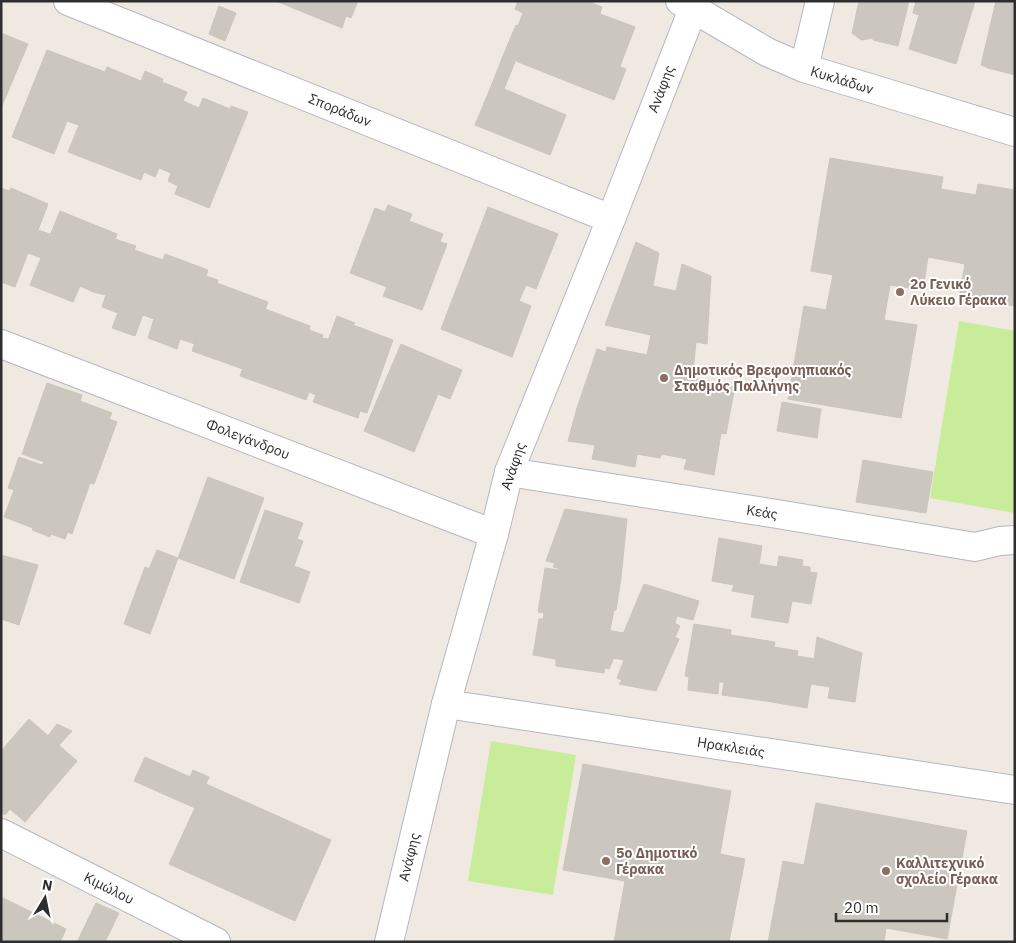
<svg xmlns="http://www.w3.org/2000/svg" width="1016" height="943" font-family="'IBM Plex Sans',sans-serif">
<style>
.pitch{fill:#c9ec9a}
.building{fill:#cbc7bf;stroke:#cbc5ba}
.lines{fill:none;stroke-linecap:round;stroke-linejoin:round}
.minor-casing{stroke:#b4b7c1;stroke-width:30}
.minor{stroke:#fff;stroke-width:28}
.education-dot{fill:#8d6e63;stroke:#fff;stroke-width:2}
.labels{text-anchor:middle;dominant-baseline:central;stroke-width:4;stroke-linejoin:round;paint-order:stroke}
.street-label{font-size:14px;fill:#2e2e2e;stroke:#fff}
.education-label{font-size:14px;font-weight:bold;fill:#785e54;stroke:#fff;text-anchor:start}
</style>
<rect width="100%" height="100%" fill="#efe9e1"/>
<!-- pitch -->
<g class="pitch">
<polygon points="959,321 1015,331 1015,513 930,498"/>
<polygon points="491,741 576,755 553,895 468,881"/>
</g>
<!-- building -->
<g class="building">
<polygon points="276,1 358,1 351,18 346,16 342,28"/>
<polygon points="518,1 587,1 602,7 600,14 635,27 620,66 518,26 523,13 515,9"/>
<polygon points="859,1 909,1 898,46 873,40 873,38 861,40 852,33"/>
<polygon points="916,1 975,1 956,64 909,49 919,15 913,13"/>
<polygon points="996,1 1015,1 1015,75 988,68 981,65"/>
<polygon points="219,6 236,13 225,41 209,34"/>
<polygon points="516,25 626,69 614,100 503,56"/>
<polygon points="1,33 28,44 1,108"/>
<polygon points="47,50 105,72 107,67 141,81 107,167 68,152 79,125 67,121 54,154 12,137"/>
<polygon points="503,56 515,62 504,89 492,84"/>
<polygon points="145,71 163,79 162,82 187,92 183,101 199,108 203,98 230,109 231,106 248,112 209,208 175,194 178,186 168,181 171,173 159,168 155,177 144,172 141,180 107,167"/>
<polygon points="492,84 566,115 550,155 475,125"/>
<polygon points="830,158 943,177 941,189 976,195 978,184 1015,190 1015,306 959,297 965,264 928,257 923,290 890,285 884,320 917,325 901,418 788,399 804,306 826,310 833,275 811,271"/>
<polygon points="1,188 9,191 1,211"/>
<polygon points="11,188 48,204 38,230 50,234 41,258 28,253 15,287 1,282 1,211"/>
<polygon points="388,205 412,214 409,221 443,234 440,242 447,244 422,310 383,296 387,287 350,273 375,208 385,212"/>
<polygon points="488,207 558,234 536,289 526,285 519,301 531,306 512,357 441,329"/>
<polygon points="60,211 117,234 93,292 80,286 73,302 30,285"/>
<polygon points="115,239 136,246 134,250 163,260 135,336 112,328 118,313 102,307 106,295 93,292"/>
<polygon points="636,242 659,253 653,286 676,291 682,264 711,276 707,344 696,342 693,372 684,371 683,377 735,386 726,434 721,433 714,475 684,469 687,459 662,454 660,458 637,454 635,467 592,459 595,445 568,441 577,408 597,349 606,352 607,347 647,355 651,335 605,325"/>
<polygon points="165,254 208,270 206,276 218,280 195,344 180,339 177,349 148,338 154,319 143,315"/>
<polygon points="217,283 268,302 243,369 192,351"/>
<polygon points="265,309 310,326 309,330 323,335 322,338 328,339 306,400 240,376"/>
<polygon points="337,316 355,323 353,325 393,340 367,413 360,411 358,418 313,402 316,395 309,392"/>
<polygon points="401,344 462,370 450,399 438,394 414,452 364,431"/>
<polygon points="47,383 82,395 80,401 112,413 109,419 117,422 94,484 90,483 72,534 68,532 65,539 51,534 50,537 32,530 33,528 4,517 14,490 8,488 19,457 42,465 44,462 22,454"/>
<polygon points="782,402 821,409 817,438 777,431"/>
<polygon points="863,460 933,472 926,513 856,502"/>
<polygon points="208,477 264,498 234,579 178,558"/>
<polygon points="565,509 627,519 621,578 558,568 553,567 555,563 546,561"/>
<polygon points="265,510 303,523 297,539 303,541 294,566 310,572 299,603 240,582"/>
<polygon points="719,538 762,546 754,595 732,591 734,585 712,581"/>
<polygon points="157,550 178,558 150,634 124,624 145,567 149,569"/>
<polygon points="1,555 38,565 19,625 1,619"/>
<polygon points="779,556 803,560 802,566 810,567 810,572 817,573 811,604 792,601 788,623 751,617 760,564 777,567"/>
<polygon points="545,568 558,570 558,568 621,578 616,610 614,610 610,630 543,619 544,613 538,612"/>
<polygon points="644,584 699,601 693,620 677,616 675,623 680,626 675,637 679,639 656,691 619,684 622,680 617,678 624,660 613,658"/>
<polygon points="539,619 543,619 624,633 609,669 605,668 604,673 556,666 556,659 533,655"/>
<polygon points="694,624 731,630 724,682 719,682 718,694 688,690 689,677 685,676"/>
<polygon points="731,635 775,642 766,701 722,695"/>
<polygon points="817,637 862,653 855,702 828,698 830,687 811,684"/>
<polygon points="774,647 798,651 797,656 815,659 807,708 766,701"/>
<polygon points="29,719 77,761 25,822 10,809 5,815 1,812 1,751"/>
<polygon points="57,724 72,731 59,745 48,736"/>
<polygon points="145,757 206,784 195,808 134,781"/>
<polygon points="583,764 731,791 720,854 745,859 729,942 614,942 625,881 563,870"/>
<polygon points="193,770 209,777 206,784 190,777"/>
<polygon points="206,784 331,840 295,921 169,864"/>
<polygon points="816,803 967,831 947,939 886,928 884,942 768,942 783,861 804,865"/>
<polygon points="1,897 66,929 60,942 1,942"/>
<polygon points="96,903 119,913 105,942 83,942 78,940"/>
</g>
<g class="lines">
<defs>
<g id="minor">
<polyline points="68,1 611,219"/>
<polyline points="680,1 767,52 804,68 1015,132"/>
<polyline points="804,68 820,1"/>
<polyline points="1,344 494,534"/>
<polyline points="509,472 771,513 975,547 1000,541 1015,540"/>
<polyline points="446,704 1015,790"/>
<polyline points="1,833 216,942"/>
<polyline points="389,942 446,704 494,534 509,472 611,219 693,9"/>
</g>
</defs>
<!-- minor casing -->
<use href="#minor" class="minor-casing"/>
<!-- minor -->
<use href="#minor" class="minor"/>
</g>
<!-- markers -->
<g class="education-dot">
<circle cx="900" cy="292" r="5"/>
<circle cx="664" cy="378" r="5"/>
<circle cx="606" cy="861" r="5"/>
<circle cx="886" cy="871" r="5"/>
</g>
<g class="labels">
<!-- street labels -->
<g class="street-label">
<text transform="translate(842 80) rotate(17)">Κυκλάδων</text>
<text transform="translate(661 89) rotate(-69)">Ανάφης</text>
<text transform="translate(340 110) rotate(22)">Σποράδων</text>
<text transform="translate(248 439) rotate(21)">Φολεγάνδρου</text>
<text transform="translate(513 466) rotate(-71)">Ανάφης</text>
<text transform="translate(762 512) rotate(9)">Κεάς</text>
<text transform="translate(731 747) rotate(9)">Ηρακλειάς</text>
<text transform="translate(409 857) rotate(-76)">Ανάφης</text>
<text transform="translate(109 888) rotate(27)">Κιμώλου</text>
</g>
<!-- education labels -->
<g class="education-label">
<text x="910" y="284">2ο Γενικό<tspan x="910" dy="16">Λύκειο Γέρακα</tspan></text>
<text x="674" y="370">Δημοτικός Βρεφονηπιακός<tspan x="674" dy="16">Σταθμός Παλλήνης</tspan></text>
<text x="616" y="853">5ο Δημοτικό<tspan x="616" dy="16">Γέρακα</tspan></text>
<text x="896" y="863">Καλλιτεχνικό<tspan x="896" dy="16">σχολείο Γέρακα</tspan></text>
</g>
</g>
<!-- border -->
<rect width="1016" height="943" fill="none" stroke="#2e2e2e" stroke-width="5"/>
<!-- north arrow -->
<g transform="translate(45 898) rotate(10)" stroke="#ffffff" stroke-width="4" paint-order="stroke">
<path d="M0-4L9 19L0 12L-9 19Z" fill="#2e2e2e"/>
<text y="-8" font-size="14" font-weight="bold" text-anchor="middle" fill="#2e2e2e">N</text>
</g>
<!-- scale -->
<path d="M836 913v8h111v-8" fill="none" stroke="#2e2e2e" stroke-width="2.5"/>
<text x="844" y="913" font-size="15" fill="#2e2e2e" stroke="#ffffff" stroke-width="4" paint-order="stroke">20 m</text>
</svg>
